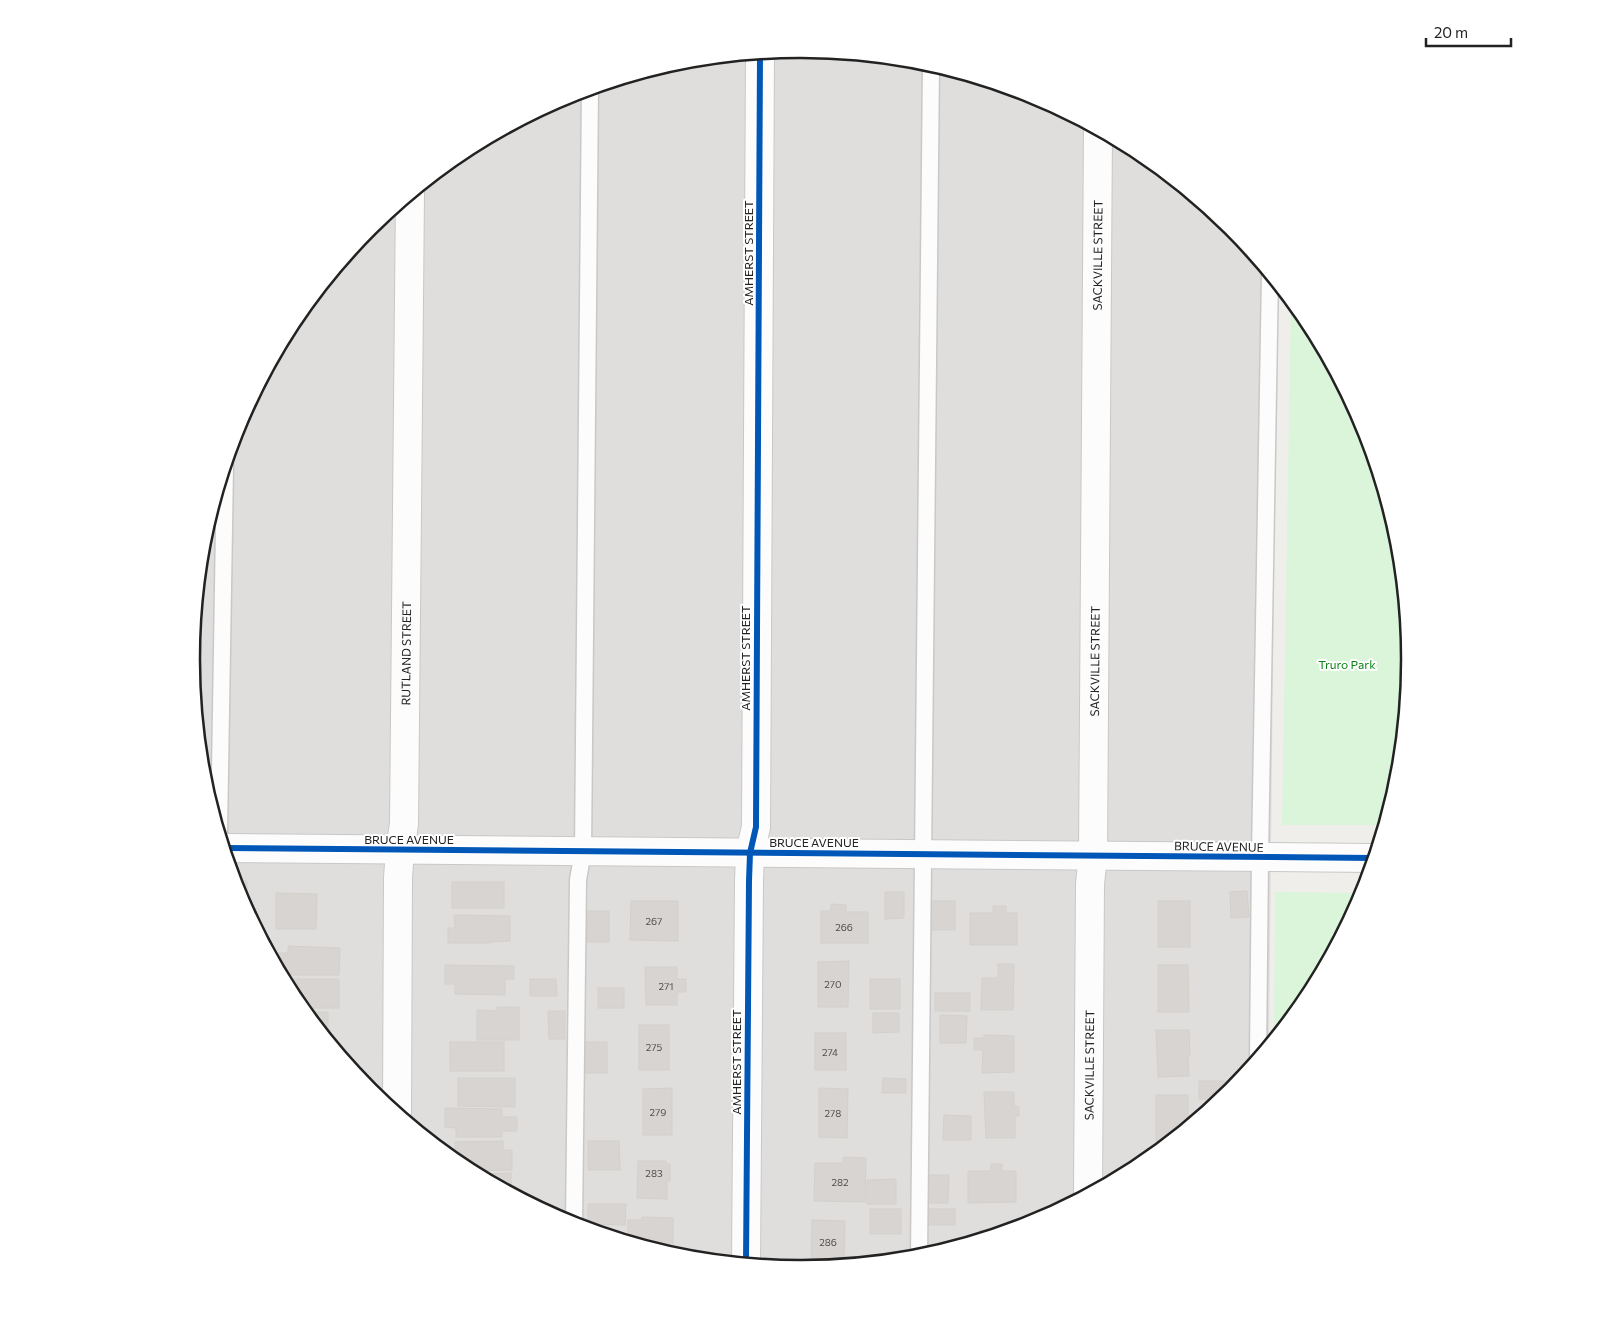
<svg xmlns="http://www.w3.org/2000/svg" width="1601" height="1317" font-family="Commissioner,sans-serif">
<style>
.residential{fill:#dfdedc}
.park{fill:#daf5da}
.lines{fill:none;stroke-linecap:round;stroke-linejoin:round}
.stream{stroke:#bfdbe3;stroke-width:9}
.building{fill:#d7d4d2;stroke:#d3d0cc}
.lane-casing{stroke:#c9c8c7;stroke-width:19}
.street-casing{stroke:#c9c8c7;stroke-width:30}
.lane{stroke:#fdfcfc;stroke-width:16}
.street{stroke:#fdfcfc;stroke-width:28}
.cycleway-casing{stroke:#fff;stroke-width:9}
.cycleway{stroke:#0057b8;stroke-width:6}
.labels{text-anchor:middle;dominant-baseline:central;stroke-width:4;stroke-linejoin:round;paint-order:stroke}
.number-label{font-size:10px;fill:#4f4e4e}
.street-label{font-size:12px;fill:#222;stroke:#fff}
.park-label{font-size:12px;fill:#0c8416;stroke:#fff}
.rim{fill:none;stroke:#222;stroke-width:2.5}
</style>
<rect width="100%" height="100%" fill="#f0eeeb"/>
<!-- residential -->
<polygon class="residential" points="801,49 920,61 1034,95 1139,152 1232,228 1277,283 1269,1044 1231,1090 1139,1166 1034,1222 919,1257 801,1268 681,1256 567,1222 462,1165 369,1089 293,997 237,892 202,777 191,658 203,539 237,425 294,320 370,227 462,151 567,95 682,60"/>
<!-- park -->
<g class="park">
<polygon points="1291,300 1308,320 1364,425 1399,540 1410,659 1398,778 1384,825 1282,825"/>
<polygon points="1275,892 1363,893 1307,997 1274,1038"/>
</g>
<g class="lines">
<!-- stream -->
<polyline class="stream" points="1408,632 1406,658 1409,675"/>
</g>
<!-- building -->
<g class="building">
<polygon points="234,881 247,881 247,910 237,892"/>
<rect x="452" y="882" width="52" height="26"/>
<polygon points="1247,891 1249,917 1231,918 1230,892"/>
<polygon points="885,892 904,892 904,918 885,919"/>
<polygon points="276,893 317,894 316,929 276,929"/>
<polygon points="631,901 678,901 678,941 630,940"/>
<rect x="928" y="901" width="27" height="29"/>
<rect x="1158" y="901" width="32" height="46"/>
<polygon points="831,904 846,905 846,912 868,912 868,943 821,943 821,911 831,911"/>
<polygon points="993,906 1006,906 1006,913 1017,913 1017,945 970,945 970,913 993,913"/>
<polygon points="588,911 609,911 609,942 587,942"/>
<polygon points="454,915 510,916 510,941 490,942 490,943 448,943 448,928 455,928"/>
<polygon points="288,946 340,948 339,975 282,975 277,967 277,953 288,953"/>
<polygon points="849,961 848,1007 818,1007 818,962"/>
<polygon points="998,964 1014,964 1013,1010 981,1010 982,978 998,978"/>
<polygon points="445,965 514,966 514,979 505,979 505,995 455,994 455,984 445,984"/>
<polygon points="1158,965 1188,965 1189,1012 1158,1012"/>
<polygon points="645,967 677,967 677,979 686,979 686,992 677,992 677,1005 646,1005"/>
<polygon points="289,979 339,979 339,1008 302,1008 289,989"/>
<polygon points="530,979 556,979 557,996 530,996"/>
<rect x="870" y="979" width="30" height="30"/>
<rect x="598" y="988" width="26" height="20"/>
<rect x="935" y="993" width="35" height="18"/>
<polygon points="497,1007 519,1007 519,1040 477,1040 477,1010 497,1011"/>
<polygon points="548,1011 565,1011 565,1039 549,1039"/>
<polygon points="306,1012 328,1012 328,1040"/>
<polygon points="873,1013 899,1013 899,1032 873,1033"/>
<polygon points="940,1015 967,1016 966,1043 940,1043"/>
<rect x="639" y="1025" width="30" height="45"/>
<polygon points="1156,1030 1189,1030 1190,1055 1188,1055 1189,1076 1158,1077"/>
<rect x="815" y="1033" width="31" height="37"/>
<polygon points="984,1035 1014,1036 1014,1072 982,1073 983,1050 974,1050 974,1038 984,1038"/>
<rect x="450" y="1042" width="54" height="29"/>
<rect x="585" y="1042" width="22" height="31"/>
<polygon points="458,1078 515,1078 515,1107 458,1106"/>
<polygon points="883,1078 906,1079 906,1093 882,1093"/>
<polygon points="1199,1081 1239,1081 1231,1090 1221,1099 1199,1099"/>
<polygon points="672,1088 672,1135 643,1135 643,1089"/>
<polygon points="819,1088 848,1089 847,1138 819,1137"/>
<polygon points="984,1092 1014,1092 1014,1106 1019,1107 1019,1116 1015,1116 1015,1138 986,1138"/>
<polygon points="1156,1095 1188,1095 1188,1125 1169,1141 1156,1141"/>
<polygon points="445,1108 502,1109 502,1117 517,1117 517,1131 502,1131 502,1137 456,1137 456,1128 445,1127"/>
<polygon points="944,1115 971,1116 971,1140 943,1140"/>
<polygon points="503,1141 503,1150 512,1150 512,1170 472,1171 455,1160 455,1142"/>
<polygon points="588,1141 619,1141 620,1170 588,1170"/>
<polygon points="843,1157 866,1158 865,1202 814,1201 815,1163 843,1163"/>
<polygon points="638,1161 666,1161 666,1164 670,1164 670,1181 667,1181 667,1199 637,1198"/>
<polygon points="991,1164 1002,1164 1002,1171 1016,1171 1016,1202 968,1203 968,1171 991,1171"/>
<polygon points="511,1173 511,1192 477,1174"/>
<polygon points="929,1175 949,1175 948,1203 928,1203"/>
<polygon points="896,1179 896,1204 867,1204 867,1180"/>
<polygon points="588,1204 626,1204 625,1225 588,1224"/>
<rect x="870" y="1209" width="31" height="25"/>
<polygon points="929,1209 955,1209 955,1225 928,1225"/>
<polygon points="642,1217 673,1218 673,1254 641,1244 641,1236 628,1236 628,1220 642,1220"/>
<polygon points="812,1220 845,1221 844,1264 811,1266"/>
<polygon points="980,1230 1008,1230 980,1238"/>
</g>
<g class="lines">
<defs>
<g id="lane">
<polyline points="219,833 225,466"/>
<polyline points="1258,1058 1260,857 1270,275"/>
<polyline points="574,1224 578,880 583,851 590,88"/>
<polyline points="919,1257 931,64"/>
</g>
<g id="street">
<polyline points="224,848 1374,858"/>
<path id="s1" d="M397,1112l1,-234 2,-28 4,-26 6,-630"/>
<path id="s2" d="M1088,1193l2,-309 3,-29 5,-726"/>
<polyline points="746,1263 749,881 750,853 756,827 760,53"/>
</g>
</defs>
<!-- lane casing -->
<use href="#lane" class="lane-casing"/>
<!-- street casing -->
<use href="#street" class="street-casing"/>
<!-- lane -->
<use href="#lane" class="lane"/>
<!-- street -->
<use href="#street" class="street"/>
<defs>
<g id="cycleway">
<polyline points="224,848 1374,858"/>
<polyline points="746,1263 749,881 750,853 756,827 760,53"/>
</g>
</defs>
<!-- cycleway casing -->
<use href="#cycleway" class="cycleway-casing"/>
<!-- cycleway -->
<use href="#cycleway" class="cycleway"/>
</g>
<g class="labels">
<!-- number labels -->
<g class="number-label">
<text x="654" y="921">267</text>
<text x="844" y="927">266</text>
<text x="833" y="984">270</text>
<text x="666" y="986">271</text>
<text x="654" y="1047">275</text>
<text x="830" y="1052">274</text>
<text x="658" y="1112">279</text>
<text x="833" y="1113">278</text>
<text x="654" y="1173">283</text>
<text x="840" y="1182">282</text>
<text x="828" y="1242">286</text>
</g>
<!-- street labels -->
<g class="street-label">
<text transform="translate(748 253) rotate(-90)">AMHERST STREET</text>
<text stroke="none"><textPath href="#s2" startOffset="938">SACKVILLE STREET</textPath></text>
<text stroke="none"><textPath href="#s1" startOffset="459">RUTLAND STREET</textPath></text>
<text transform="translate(745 658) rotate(-90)">AMHERST STREET</text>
<text stroke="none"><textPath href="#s2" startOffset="532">SACKVILLE STREET</textPath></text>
<text x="409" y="839">BRUCE AVENUE</text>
<text x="814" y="842">BRUCE AVENUE</text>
<text transform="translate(1219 846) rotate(1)">BRUCE AVENUE</text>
<text transform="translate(736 1062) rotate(-90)">AMHERST STREET</text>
<text stroke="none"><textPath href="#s2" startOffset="128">SACKVILLE STREET</textPath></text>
</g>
<!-- park labels -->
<g class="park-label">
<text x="1347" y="664">Truro Park</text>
</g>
</g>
<!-- crop -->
<path d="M0 0H1601V1317H0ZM800 58H801A600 600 0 0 1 1401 658V660A600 600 0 0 1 801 1260H800A600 600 0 0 1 200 660V658A600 600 0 0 1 800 58Z" fill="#fff" fill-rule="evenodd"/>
<path class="rim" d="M800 58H801A600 600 0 0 1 1401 658V660A600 600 0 0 1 801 1260H800A600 600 0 0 1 200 660V658A600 600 0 0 1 800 58Z"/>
<!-- scale -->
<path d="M1426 38v8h85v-8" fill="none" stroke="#222222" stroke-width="2.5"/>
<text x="1434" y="38" font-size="15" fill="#222222" stroke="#ffffff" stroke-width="4" paint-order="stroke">20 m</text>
</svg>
